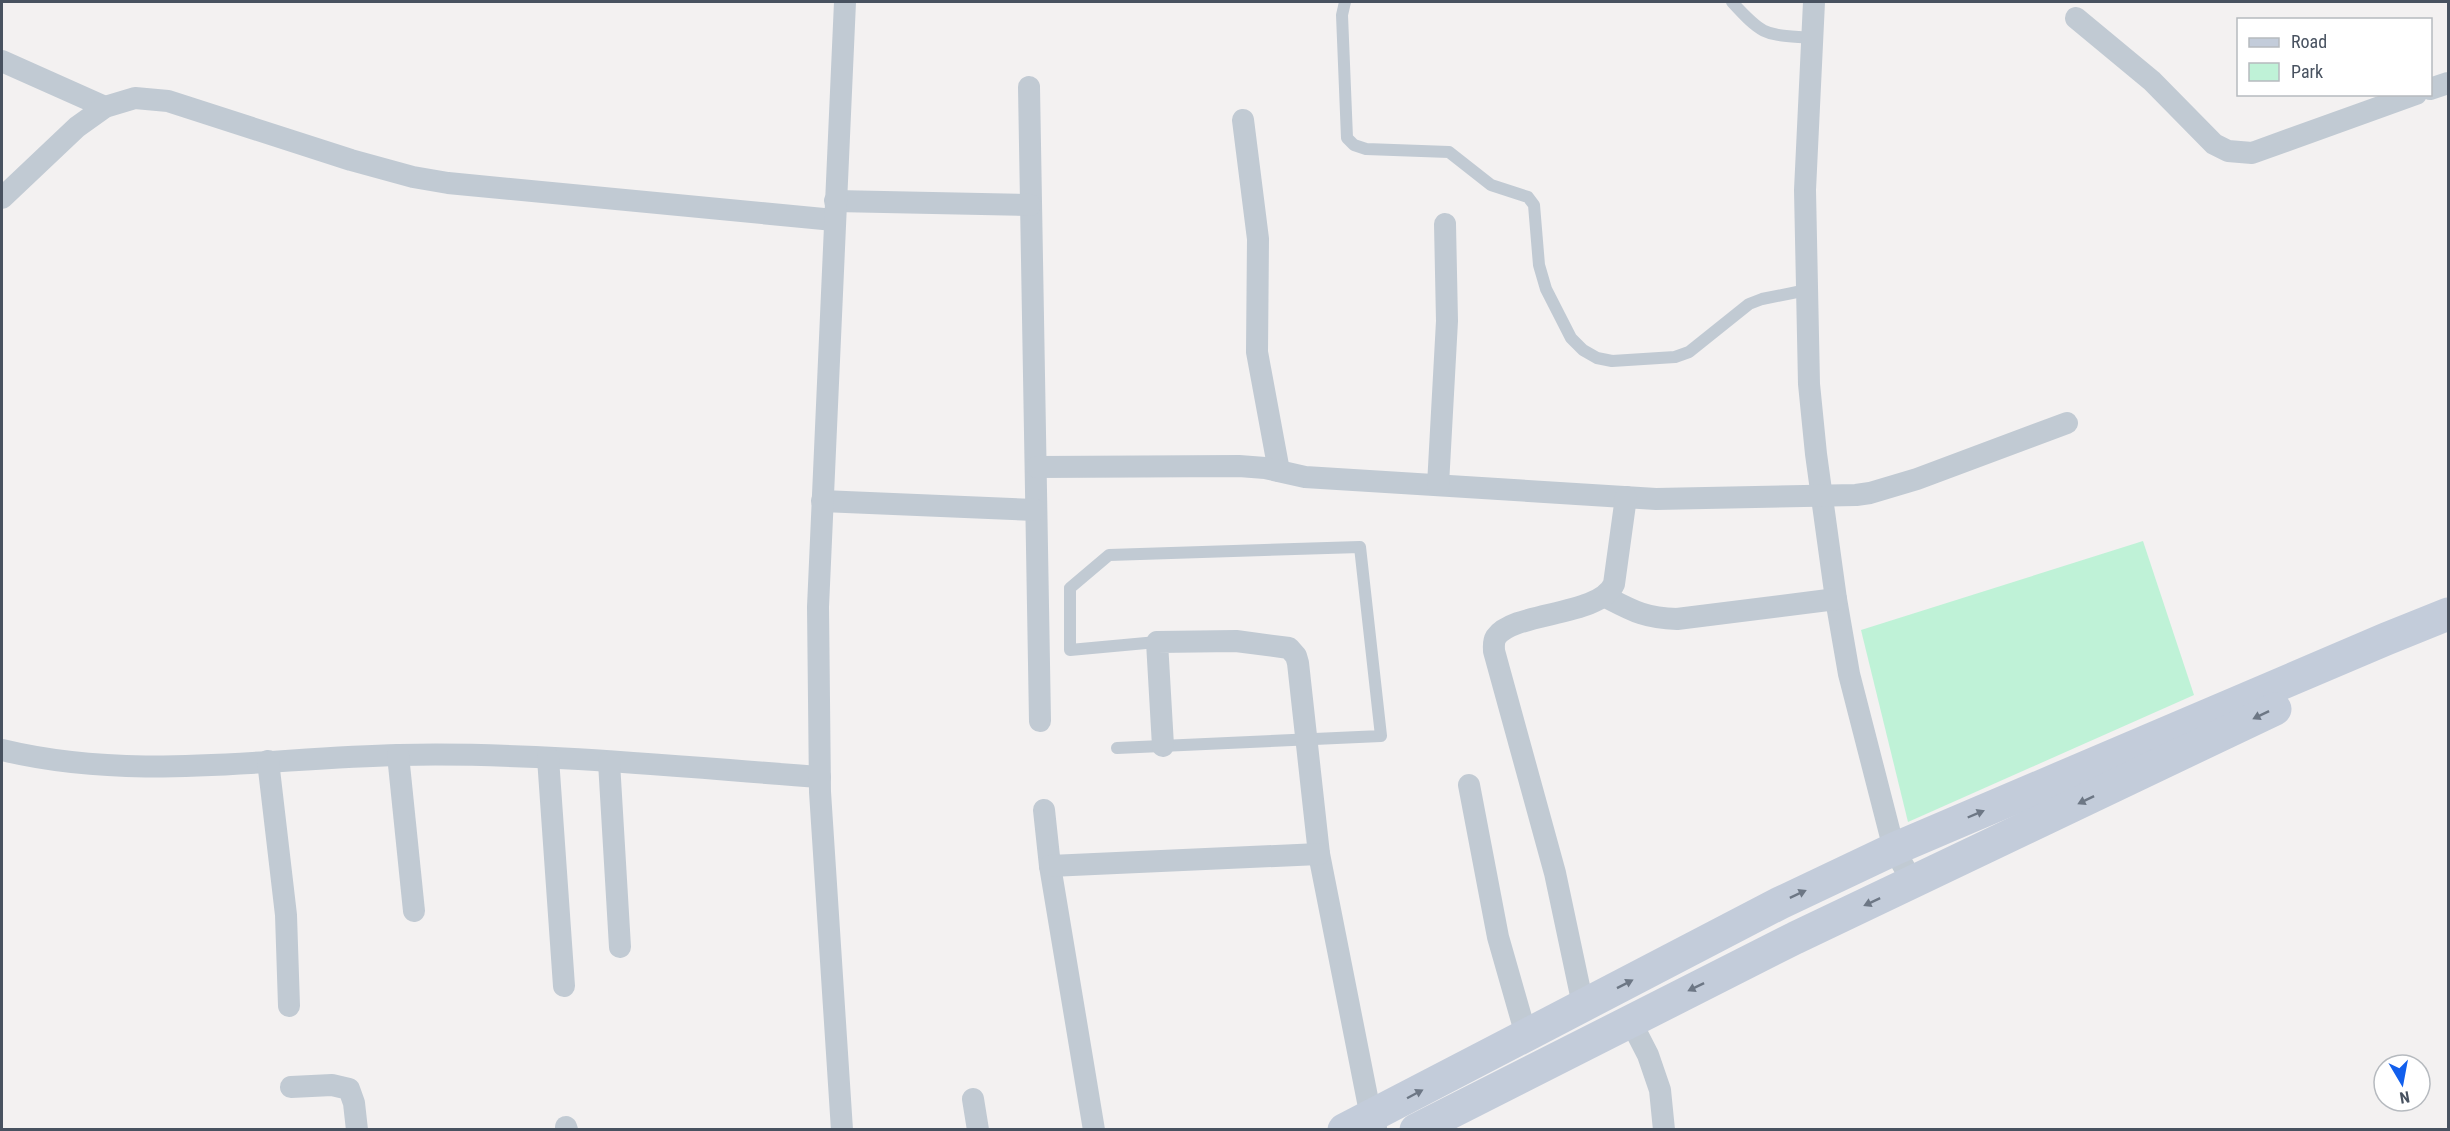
<svg xmlns="http://www.w3.org/2000/svg" width="2450" height="1131" font-family="'Roboto Condensed',sans-serif">
<style>
.green{fill:#bff2d7}
.lines{fill:none;stroke-linecap:round;stroke-linejoin:round}
.service{stroke:#c1cad3;stroke-width:12}
.minor{stroke:#c1cad3;stroke-width:22}
.secondary{stroke:#c3ccda;stroke-width:33}
.oneway{fill:#6d7785}
</style>
<rect width="100%" height="100%" fill="#f3f1f1"/>
<!-- green -->
<polygon class="green" points="2143,541 2194,695 1908,822 1861,630"/>
<g class="lines">
<!-- service -->
<g class="service">
<polyline points="1345,2 1342,15 1347,138 1354,145 1366,149 1449,152 1491,185 1528,197 1534,205 1539,265 1546,289 1571,338 1583,350 1597,358 1612,361 1675,357 1689,352 1749,304 1762,299 1807,290"/>
<path d="M1732,2c33,36 33,32 80,36"/>
<polyline points="1117,748 1381,736 1360,547 1109,555 1070,588 1070,650 1157,642"/>
</g>
<!-- minor -->
<g class="minor">
<polyline points="1814,2 1805,190 1809,384 1816,454 1836,599 1849,674 1894,849 1913,883"/>
<polyline points="2076,18 2152,81 2214,144 2228,151 2252,153 2416,94"/>
<polyline points="2,61 105,107"/>
<polyline points="1029,87 1040,721"/>
<polyline points="2430,89 2448,83"/>
<polyline points="1243,120 1258,239 1257,352 1279,471"/>
<polyline points="2,198 77,127 105,107 135,98 168,101 351,160 413,177 448,183 834,220"/>
<polyline points="835,201 1030,205"/>
<polyline points="1037,467 1239,466 1265,468 1305,477 1656,499 1856,495 1870,493 1917,479 2067,423"/>
<polyline points="1438,485 1447,321 1445,224"/>
<polyline points="822,501 1035,510"/>
<path d="M1606,597c27,14 39,21 71,22l159,-20"/>
<polyline points="1163,746 1157,642 1236,641 1289,648 1296,656 1298,663 1319,854 1371,1117 1376,1128"/>
<path d="M2,750c132,32 263,8 397,5 140,-3 281,12 421,22"/>
<polyline points="398,755 414,911"/>
<polyline points="548,758 564,986"/>
<polyline points="268,761 286,915 289,1006"/>
<polyline points="609,762 620,947"/>
<polyline points="1469,785 1498,937 1526,1035"/>
<polyline points="1044,810 1050,866 1094,1130"/>
<polyline points="1050,866 1319,854"/>
<path d="M1583,1005l-28,-132 -61,-222c0,-5 -1,-9 2,-14 18,-26 103,-20 118,-53l12,-87"/>
<polyline points="1630,1020 1648,1055 1660,1090 1664,1130"/>
<polyline points="291,1087 332,1085 349,1089 354,1103 357,1130"/>
<polyline points="973,1099 978,1130"/>
<polyline points="566,1127 567,1130"/>
<polyline points="842,1130 820,792 818,607 845,2"/>
</g>
<!-- secondary -->
<g class="secondary">
<polyline points="1344,1130 1780,903 1894,849 2386,639 2448,614"/>
<polyline points="1416,1130 1795,938 2275,709"/>
</g>
</g>
<!-- one-way arrows -->
<defs><path id="oneway-solid" d="M-6-.8H1V-3.2L6.5 0L1 3.2V.8H-6Z" transform="scale(1.5)"/></defs>
<g class="oneway">
<use href="#oneway-solid" transform="translate(2261 715) rotate(154)"/>
<use href="#oneway-solid" transform="translate(2086 800) rotate(154)"/>
<use href="#oneway-solid" transform="translate(1976 814) rotate(-23)"/>
<use href="#oneway-solid" transform="translate(1798 894) rotate(-25)"/>
<use href="#oneway-solid" transform="translate(1872 902) rotate(155)"/>
<use href="#oneway-solid" transform="translate(1625 984) rotate(-27)"/>
<use href="#oneway-solid" transform="translate(1696 987) rotate(154)"/>
<use href="#oneway-solid" transform="translate(1415 1094) rotate(-28)"/>
</g>
<!-- border -->
<rect width="2450" height="1131" fill="none" stroke="#485260" stroke-width="6"/>
<!-- legend -->
<rect x="2237" y="18" width="195" height="78" fill="#ffffff" stroke="#b6babf" stroke-width="1.5"/>
<rect x="2249" y="38" width="30" height="9" fill="#c3ccda" stroke="#b6babf" stroke-width="1.5"/>
<text x="2291" y="48" font-size="18" fill="#485260">Road</text>
<rect x="2249" y="63" width="30" height="18" fill="#bff2d7" stroke="#b6babf" stroke-width="1.5"/>
<text x="2291" y="78" font-size="18" fill="#485260">Park</text>
<!-- north arrow -->
<g transform="translate(2402 1083) rotate(170)"><circle r="28" fill="#ffffff" stroke="#b6babf" stroke-width="1.5"/>
<path d="M0-4.5L10 22L0 15L-10 22Z" fill="#125fed"/>
<text y="-9" font-size="16" font-weight="bold" text-anchor="middle" fill="#485260">N</text>
</g>
</svg>
